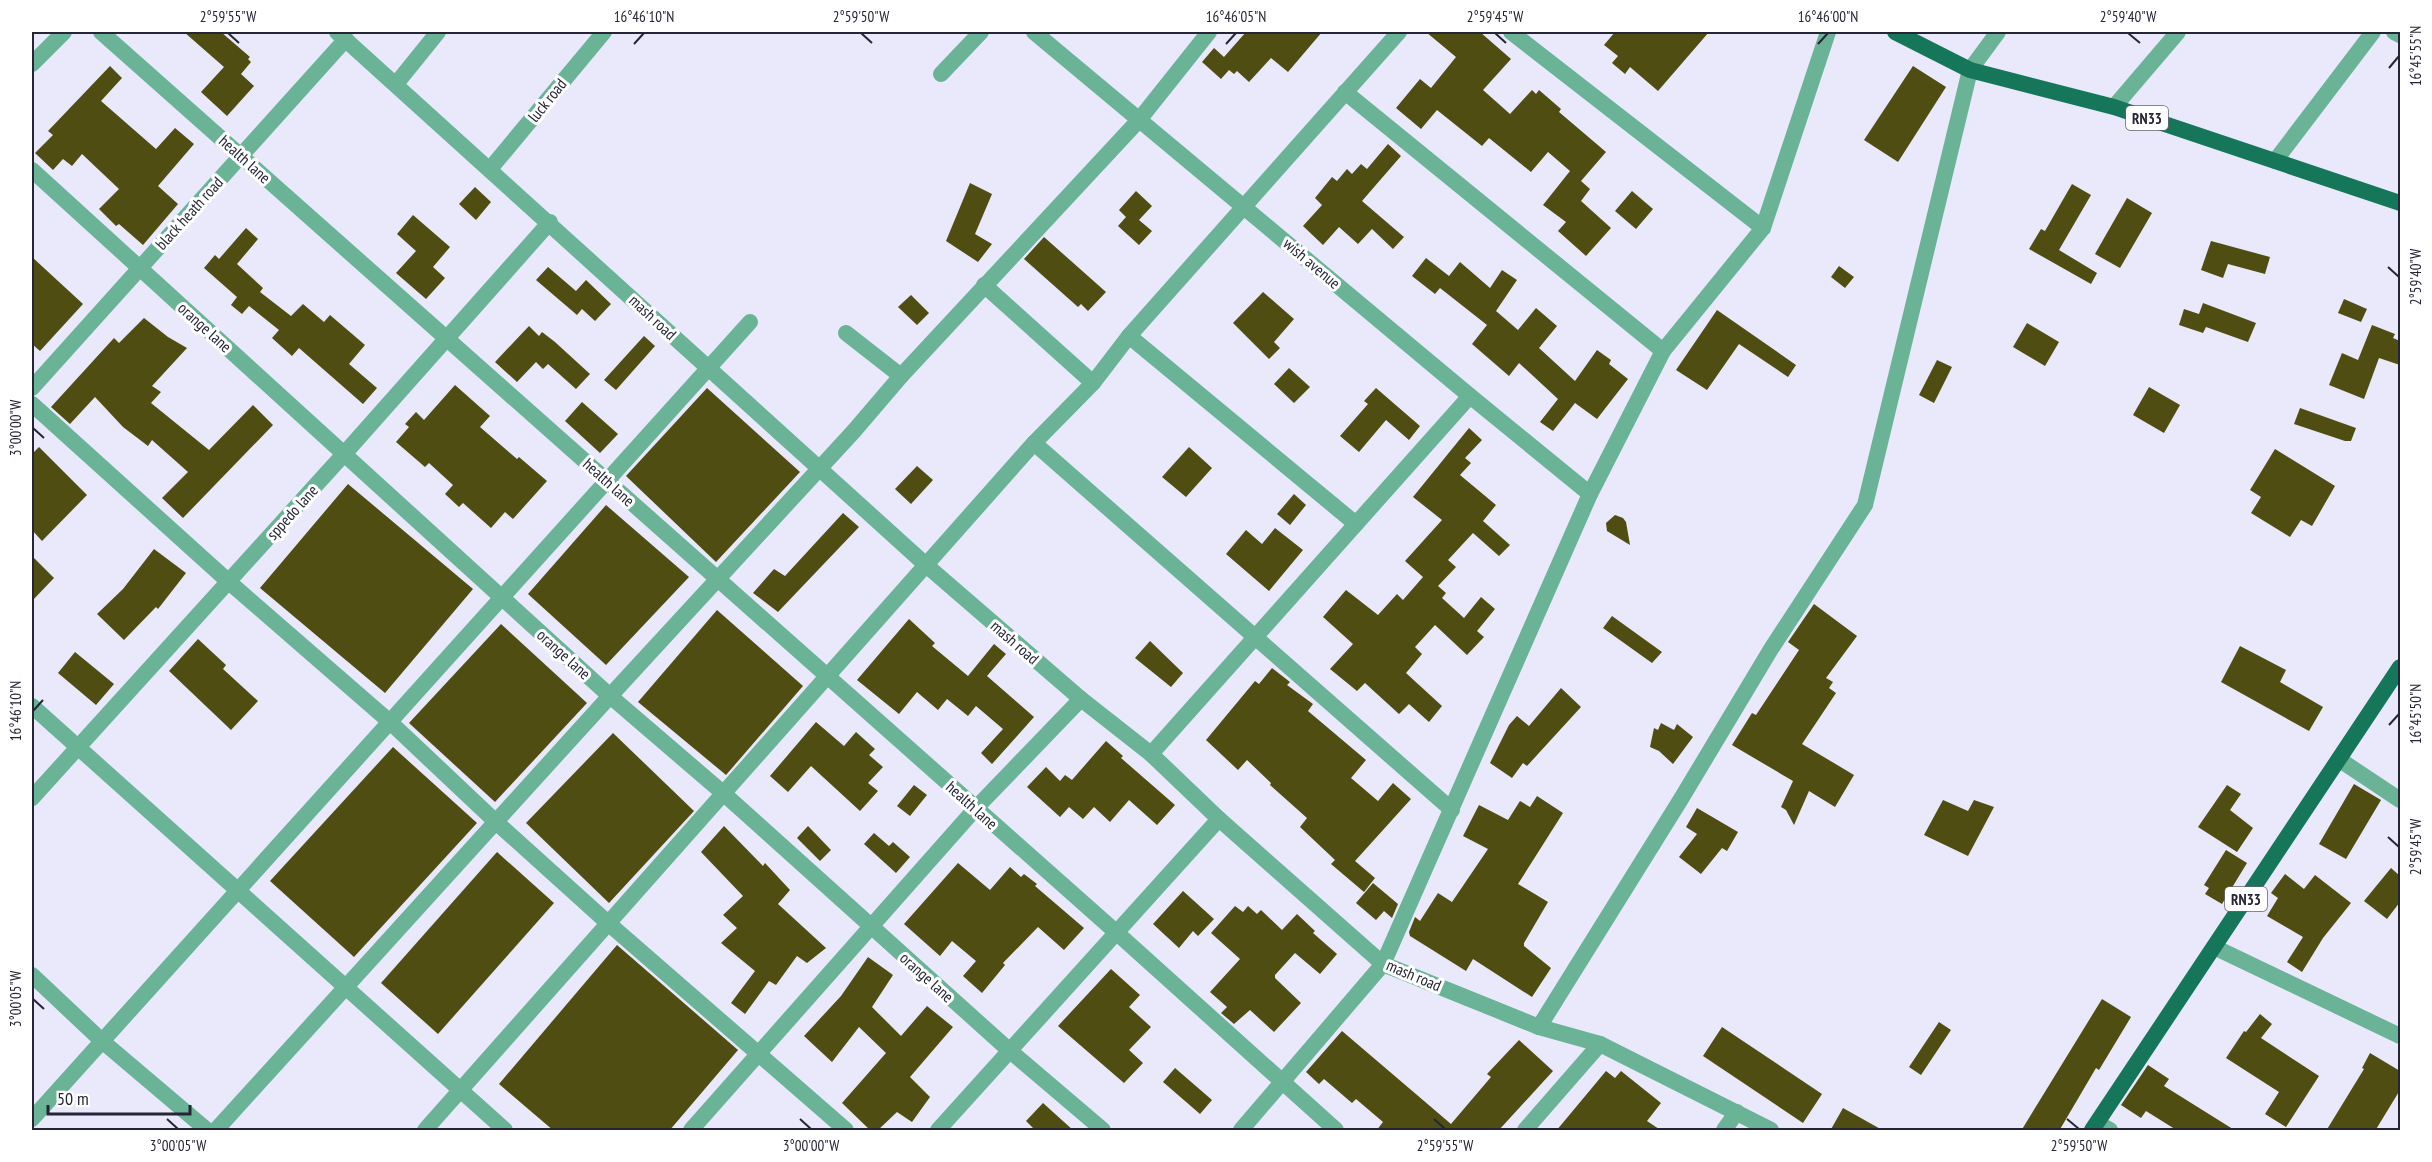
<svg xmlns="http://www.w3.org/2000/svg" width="2432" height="1162" font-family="'PT Sans Narrow',sans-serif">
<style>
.building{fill:#4f4d11}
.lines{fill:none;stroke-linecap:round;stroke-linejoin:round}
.minor{stroke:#6ab396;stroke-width:16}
.primary{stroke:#167659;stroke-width:16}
.ticks{fill:none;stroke:#262535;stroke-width:2}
.labels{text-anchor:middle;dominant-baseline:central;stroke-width:6;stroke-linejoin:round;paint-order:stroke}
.shield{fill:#fff;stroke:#676672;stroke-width:1.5}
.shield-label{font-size:15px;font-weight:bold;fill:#262535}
.street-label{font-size:16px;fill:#262535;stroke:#fff}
.neatline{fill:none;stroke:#262535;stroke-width:2}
.ticks-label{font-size:15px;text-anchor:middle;fill:#262535}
</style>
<rect width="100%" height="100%" fill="#e9e9fb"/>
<!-- building -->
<g class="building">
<polygon points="184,32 221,32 250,57 248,59 251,62 241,74 254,86 227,116 201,92 224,67"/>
<polygon points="1246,32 1322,32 1288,72 1271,58 1249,82 1237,71 1234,74 1229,70 1221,79 1202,62 1214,48 1224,57"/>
<polygon points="1426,32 1480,32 1511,59 1483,90 1510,114 1532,90 1536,94 1539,90 1561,109 1559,112 1606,152 1581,181 1590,189 1581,201 1611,228 1586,256 1558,231 1566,222 1543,205 1570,171 1548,152 1531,172 1489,138 1482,146 1437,110 1421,129 1396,108 1420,79 1431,88 1456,57"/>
<polygon points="1615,32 1709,32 1658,91 1630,67 1625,74 1612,63 1618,56 1604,45"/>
<polygon points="110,66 122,78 101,101 156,149 175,128 194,144 158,186 178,204 143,245 119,224 116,226 99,209 119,189 82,154 72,166 63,159 53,170 35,153 53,135 48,131"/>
<polygon points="1913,66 1946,87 1898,162 1864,140"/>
<polygon points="1388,144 1401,156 1362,201 1404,237 1393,249 1372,229 1358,244 1339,227 1323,245 1303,226 1322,205 1315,198 1332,177 1337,181 1347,169 1352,174 1361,164 1367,169"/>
<polygon points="970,183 992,194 975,234 992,244 978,262 946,241"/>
<polygon points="2072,184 2091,195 2059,250 2097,273 2091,284 2029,249 2041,229 2045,231"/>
<polygon points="475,187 491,202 476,220 459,204"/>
<polygon points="1136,191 1152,206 1139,220 1152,231 1139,245 1118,226 1126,217 1119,210"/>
<polygon points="1632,191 1653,209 1636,229 1615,211"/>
<polygon points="2127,198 2152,213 2120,268 2095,254"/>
<polygon points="413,215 450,247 433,267 445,278 426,299 396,273 416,251 397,234"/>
<polygon points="246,228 258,239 237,264 263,288 260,292 291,316 303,304 324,322 330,315 365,345 349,364 377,388 363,404 299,348 292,356 272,338 279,330 249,306 242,314 231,305 237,297 204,268 215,255 219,259"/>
<polygon points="1044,237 1106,292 1088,311 1081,304 1078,307 1024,259"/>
<polygon points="2211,241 2270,257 2265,274 2228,264 2223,278 2201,270"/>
<polygon points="32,257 83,304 40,351 32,344"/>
<polygon points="1426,258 1449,276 1460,262 1490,288 1502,270 1517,280 1496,311 1518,330 1536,308 1557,326 1539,348 1575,381 1597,350 1611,360 1609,364 1628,379 1597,419 1575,403 1553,431 1540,422 1558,399 1519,363 1509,376 1472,344 1487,325 1440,288 1435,294 1412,276"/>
<polygon points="1839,266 1854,277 1845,288 1831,277"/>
<polygon points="548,267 576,291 586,280 611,304 595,321 582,309 577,315 536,280"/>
<polygon points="1263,292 1294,319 1274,342 1280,348 1269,359 1233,323"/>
<polygon points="911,295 929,313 917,325 898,307"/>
<polygon points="2344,299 2367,309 2361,322 2338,313"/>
<polygon points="2203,303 2256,323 2248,342 2206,327 2203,333 2179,325 2184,309 2199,314"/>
<polygon points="1717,310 1796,365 1788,377 1739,344 1707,390 1676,370"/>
<polygon points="144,318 168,337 187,348 152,386 161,392 151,403 209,450 253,405 273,425 183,518 162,498 188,472 152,440 148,446 123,427 95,397 70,424 51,407 114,338 119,343"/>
<polygon points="2027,323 2059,342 2045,366 2013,347"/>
<polygon points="2372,325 2395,334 2393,338 2400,341 2400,365 2379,358 2364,399 2329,385 2342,353 2358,360"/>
<polygon points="529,326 539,336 542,332 555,342 590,374 576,389 548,364 543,369 536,362 517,382 495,362"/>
<polygon points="644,336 655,346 616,390 604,380"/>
<polygon points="1937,360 1952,367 1934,403 1919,395"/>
<polygon points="1289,368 1310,387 1294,403 1274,384"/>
<polygon points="455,385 490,416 480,427 510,453 517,459 519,457 547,481 513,519 505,512 491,528 463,503 459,507 445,494 453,485 429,463 425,467 396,442 409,427 405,424 416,412 424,420"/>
<polygon points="2149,387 2180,405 2164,433 2133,415"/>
<polygon points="707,388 800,472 716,562 626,476"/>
<polygon points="1376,388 1420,426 1409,440 1386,420 1359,452 1340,436 1368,404 1364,401"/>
<polygon points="582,402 618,434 600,453 565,421"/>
<polygon points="2300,408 2356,428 2351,441 2345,441 2294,424"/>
<polygon points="1469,428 1482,440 1465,458 1471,463 1460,475 1496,505 1483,521 1510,545 1499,556 1473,533 1448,560 1456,567 1438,586 1446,593 1442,598 1464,618 1481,597 1495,609 1477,631 1484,637 1467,655 1435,625 1415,647 1422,654 1406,673 1442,706 1429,722 1409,704 1399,714 1365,683 1357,691 1330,669 1353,644 1323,617 1346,590 1378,615 1397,594 1403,600 1423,577 1405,561 1442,520 1413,497"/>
<polygon points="39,447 87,495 42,541 32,530 32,454"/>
<polygon points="1189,447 1212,468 1186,497 1162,477"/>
<polygon points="2275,449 2335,486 2312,526 2301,520 2290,537 2251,513 2261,497 2250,490"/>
<polygon points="917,466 933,480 911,504 895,489"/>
<polygon points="348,484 473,589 385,693 260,588"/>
<polygon points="1294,494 1306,505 1290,525 1277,514"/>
<polygon points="606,505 689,577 606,665 528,594"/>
<polygon points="843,513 859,527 778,612 753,593 774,569 785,576"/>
<polygon points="1615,515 1623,518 1626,522 1630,545 1607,531 1606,523"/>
<polygon points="1275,528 1303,550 1269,591 1226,554 1246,530 1262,544"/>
<polygon points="154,549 186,573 158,609 156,607 124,640 97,614 123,589"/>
<polygon points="32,556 54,578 32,601"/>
<polygon points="1814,604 1857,636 1826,678 1833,682 1829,688 1836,693 1802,744 1854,775 1835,807 1809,791 1794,825 1786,810 1781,807 1793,781 1732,745 1752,713 1756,715 1799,650 1788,642"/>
<polygon points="717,610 803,686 726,775 638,702"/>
<polygon points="1612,616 1662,652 1652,663 1603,628"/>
<polygon points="909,619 935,643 932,646 968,676 994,644 1006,654 987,676 1034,717 992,764 981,753 1003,729 976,706 968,716 947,699 938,710 917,692 899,714 857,680"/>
<polygon points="501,624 587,703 495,802 409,723"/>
<polygon points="198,639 226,665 223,669 258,701 231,730 169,671"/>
<polygon points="1150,641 1183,673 1171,687 1135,658"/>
<polygon points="2240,646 2286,670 2280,682 2323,707 2309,731 2221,682"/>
<polygon points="75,652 114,684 96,705 58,673"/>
<polygon points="1272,668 1290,682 1287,685 1313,704 1308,711 1366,760 1351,778 1378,801 1393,783 1411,799 1355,861 1375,878 1364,892 1331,864 1335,860 1300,827 1307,818 1270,785 1271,783 1247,760 1238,770 1206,740 1255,681 1259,684"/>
<polygon points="1561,688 1581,707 1527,766 1523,763 1512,778 1490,763 1509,725 1517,716 1529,726"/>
<polygon points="816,722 844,746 856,732 875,749 869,755 883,767 868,783 878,791 860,811 811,766 788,792 770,776"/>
<polygon points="1661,723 1674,730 1677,724 1693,737 1673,764 1659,751 1650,747 1654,728 1658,730"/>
<polygon points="613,733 694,811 609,903 526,823"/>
<polygon points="1106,741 1123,756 1121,758 1175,805 1157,825 1129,800 1110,822 1094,807 1083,819 1069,807 1060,817 1027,787 1046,767 1060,781 1065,775 1072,780"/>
<polygon points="393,747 477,823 354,957 270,881"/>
<polygon points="2354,784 2381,800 2346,859 2319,844"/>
<polygon points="914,785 927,795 910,816 897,806"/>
<polygon points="2227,785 2241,794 2230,810 2253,828 2237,852 2198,827"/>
<polygon points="1537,796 1563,813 1518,884 1548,902 1524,943 1524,946 1551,968 1532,997 1473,959 1466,971 1410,936 1409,932 1415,917 1420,921 1438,893 1452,902 1488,849 1463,836 1479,805 1508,820 1520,801 1530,807"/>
<polygon points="1943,800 1968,811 1974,800 1994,807 1968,856 1924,835"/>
<polygon points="1697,808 1738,832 1727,851 1722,848 1701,874 1679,857 1697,834 1686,827"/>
<polygon points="724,826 763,866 765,863 790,890 778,904 826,948 807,963 797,956 776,985 769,981 745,1014 731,1003 755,971 721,943 737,928 723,915 743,896 701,852"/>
<polygon points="808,826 831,850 820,861 797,838"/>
<polygon points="874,833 889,846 893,842 910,857 896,873 864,844"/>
<polygon points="2226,850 2247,863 2222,904 2205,894 2209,888 2204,885"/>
<polygon points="497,852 554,903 438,1034 381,983"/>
<polygon points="958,863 990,890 1010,867 1021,877 1024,874 1037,884 1035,886 1084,928 1064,950 1038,927 1003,963 1005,965 982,993 963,976 976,961 952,941 940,956 904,924"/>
<polygon points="2391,868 2400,876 2400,902 2387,919 2364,901"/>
<polygon points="2285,874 2304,889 2315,875 2351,903 2323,938 2302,972 2287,962 2303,937 2267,916 2278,898 2271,893"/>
<polygon points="1373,883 1398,904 1392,918 1384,911 1376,920 1356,903"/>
<polygon points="1183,891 1214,919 1198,936 1193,931 1179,948 1153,924"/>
<polygon points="1235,906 1243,912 1248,906 1257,914 1261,910 1282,930 1297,914 1315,931 1313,933 1337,954 1320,974 1295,953 1275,975 1275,978 1301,1003 1274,1032 1250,1010 1234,1024 1221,1013 1227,1007 1210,992 1240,959 1211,933"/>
<polygon points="617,945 738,1050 669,1131 554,1131 499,1084"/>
<polygon points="868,957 893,975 872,1007 901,1036 927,1006 953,1027 910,1077 930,1097 912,1122 897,1112 877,1131 871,1131 842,1103 886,1053 859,1027 832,1062 804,1036 841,996"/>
<polygon points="1111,969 1140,995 1129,1007 1151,1027 1129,1050 1143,1063 1124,1083 1058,1026"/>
<polygon points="2102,999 2131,1017 2099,1070 2096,1068 2059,1131 2021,1131"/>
<polygon points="2260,1014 2272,1024 2261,1038 2319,1076 2286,1127 2265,1114 2279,1092 2226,1058 2244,1031 2246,1032"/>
<polygon points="1939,1022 1951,1030 1921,1075 1909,1067"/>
<polygon points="1722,1027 1822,1094 1803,1123 1703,1056"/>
<polygon points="1342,1031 1451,1124 1491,1077 1487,1074 1519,1040 1553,1071 1498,1131 1376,1131 1383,1122 1356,1099 1352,1103 1324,1079 1319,1084 1306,1072"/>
<polygon points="2370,1053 2400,1071 2400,1090 2375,1131 2326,1131 2364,1069 2362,1068"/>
<polygon points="2148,1065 2169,1079 2164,1086 2236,1131 2178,1131 2146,1111 2141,1118 2121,1105"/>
<polygon points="1175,1068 1212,1100 1200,1114 1163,1082"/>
<polygon points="1606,1071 1615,1078 1621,1071 1661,1103 1647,1121 1662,1131 1556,1131"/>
<polygon points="1043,1103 1074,1131 1036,1131 1026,1121"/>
<polygon points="1843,1108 1884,1131 1830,1131"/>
</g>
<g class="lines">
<!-- minor -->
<g class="minor">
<polyline points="101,32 1117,933 1336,1130"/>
<polyline points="337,32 926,565 1081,699 1151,754 1219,819 1383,964 1539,1027 1600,1044 1771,1130"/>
<polyline points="1034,32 1470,396 1590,494"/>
<polyline points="1511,32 1763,228"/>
<polyline points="2394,32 2400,35"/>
<polyline points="32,64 64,32"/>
<polyline points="941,74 981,32"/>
<polyline points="396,84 438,32"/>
<polyline points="1345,92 1663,351"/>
<polyline points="2114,107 2178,32"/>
<polyline points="2275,161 2373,32"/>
<polyline points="490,169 604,32"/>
<polyline points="32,170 610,696 723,793 1010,1051 1103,1130"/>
<polyline points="984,285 1093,383"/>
<polyline points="846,333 901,376"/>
<polyline points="1129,336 1356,524"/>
<polyline points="32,388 346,39"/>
<polyline points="32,404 229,582 390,722 496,822 608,923 846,1130"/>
<polyline points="1034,443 1452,810"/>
<polyline points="32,706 505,1130"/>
<polyline points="1151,754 1470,396"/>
<polyline points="2340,760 2400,800"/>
<polyline points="32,798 345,453 550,222"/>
<polyline points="2214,947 2400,1036"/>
<polyline points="32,975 102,1041 207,1130"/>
<polyline points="1539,1027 1681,799 1771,649 1865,505 1970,70 1998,32"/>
<polyline points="32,1119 750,322"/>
<polyline points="2097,1123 2110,1130"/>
<polyline points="216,1130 610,696 854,431 901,376 1139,120 1209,32"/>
<polyline points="425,1130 1034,443 1093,383 1129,336 1399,32"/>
<polyline points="691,1130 976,808 1081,699"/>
<polyline points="938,1130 1219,819"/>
<polyline points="1241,1130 1383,964 1590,494 1663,351 1763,228 1828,32"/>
<polyline points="1525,1130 1600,1044"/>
<polyline points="1724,1130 1737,1112"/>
</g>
<!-- primary -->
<g class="primary">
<polyline points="1895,32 1970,70 2114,107 2400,203"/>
<polyline points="2092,1130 2400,667"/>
</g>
</g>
<!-- ticks -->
<path class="ticks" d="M228,33l11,10M861,33l11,10M1495,33l11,10M2128,33l12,10M634,44l10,-11M1226,44l10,-11M1818,44l10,-11M2389,68l10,-12M2388,267l11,10M33,428l11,10M33,711l10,-11M2389,725l10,-11M2388,837l11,10M33,999l11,10M167,1119l11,10M800,1119l11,10M1434,1119l11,10M2067,1119l12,10"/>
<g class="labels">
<!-- shield labels -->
<g class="shield">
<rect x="2126" y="106" width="42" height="24" rx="4.5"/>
<rect x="2225" y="887" width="42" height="24" rx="4.5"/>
</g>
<g class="shield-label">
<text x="2147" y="118">RN33</text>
<text x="2246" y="899">RN33</text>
</g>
<!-- street labels -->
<g class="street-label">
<text transform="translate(547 100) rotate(-51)">luck road</text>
<text transform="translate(245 159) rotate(42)">health lane</text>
<text transform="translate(189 213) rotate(-48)">black heath road</text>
<text transform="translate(1312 263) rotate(40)">wish avenue</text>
<text transform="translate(653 317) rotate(43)">mash road</text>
<text transform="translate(205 327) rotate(42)">orange lane</text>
<text transform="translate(609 482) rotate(42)">health lane</text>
<text transform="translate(292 512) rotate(-48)">sppedo lane</text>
<text transform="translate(1015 642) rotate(41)">mash road</text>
<text transform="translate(564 654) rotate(42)">orange lane</text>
<text transform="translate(972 805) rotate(42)">health lane</text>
<text transform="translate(1414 975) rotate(23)">mash road</text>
<text transform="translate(927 977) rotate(42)">orange lane</text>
</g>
</g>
<!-- border -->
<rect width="2432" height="1162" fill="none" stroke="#ffffff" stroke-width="66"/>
<!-- scale -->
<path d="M48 1105v9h142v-9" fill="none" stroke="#262535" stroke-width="3"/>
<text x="57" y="1105" font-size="18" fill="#262535" stroke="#ffffff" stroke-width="4.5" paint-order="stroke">50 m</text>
<rect x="33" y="33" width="2366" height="1096" class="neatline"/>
<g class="ticks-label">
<text x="228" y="22">2°59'55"W</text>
<text x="644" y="22">16°46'10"N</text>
<text x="861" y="22">2°59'50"W</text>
<text x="1236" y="22">16°46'05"N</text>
<text x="1495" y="22">2°59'45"W</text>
<text x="1828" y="22">16°46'00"N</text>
<text x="2128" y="22">2°59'40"W</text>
<text transform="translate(2416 56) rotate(-90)" y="5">16°45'55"N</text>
<text transform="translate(2416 277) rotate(-90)" y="5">2°59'40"W</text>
<text transform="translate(16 428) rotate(-90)" y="5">3°00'00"W</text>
<text transform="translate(16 711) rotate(-90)" y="5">16°46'10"N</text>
<text transform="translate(2416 714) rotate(-90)" y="5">16°45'50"N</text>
<text transform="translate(2416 847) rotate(-90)" y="5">2°59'45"W</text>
<text transform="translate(16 999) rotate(-90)" y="5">3°00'05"W</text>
<text x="178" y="1151">3°00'05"W</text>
<text x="811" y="1151">3°00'00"W</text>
<text x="1445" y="1151">2°59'55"W</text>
<text x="2079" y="1151">2°59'50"W</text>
</g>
</svg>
